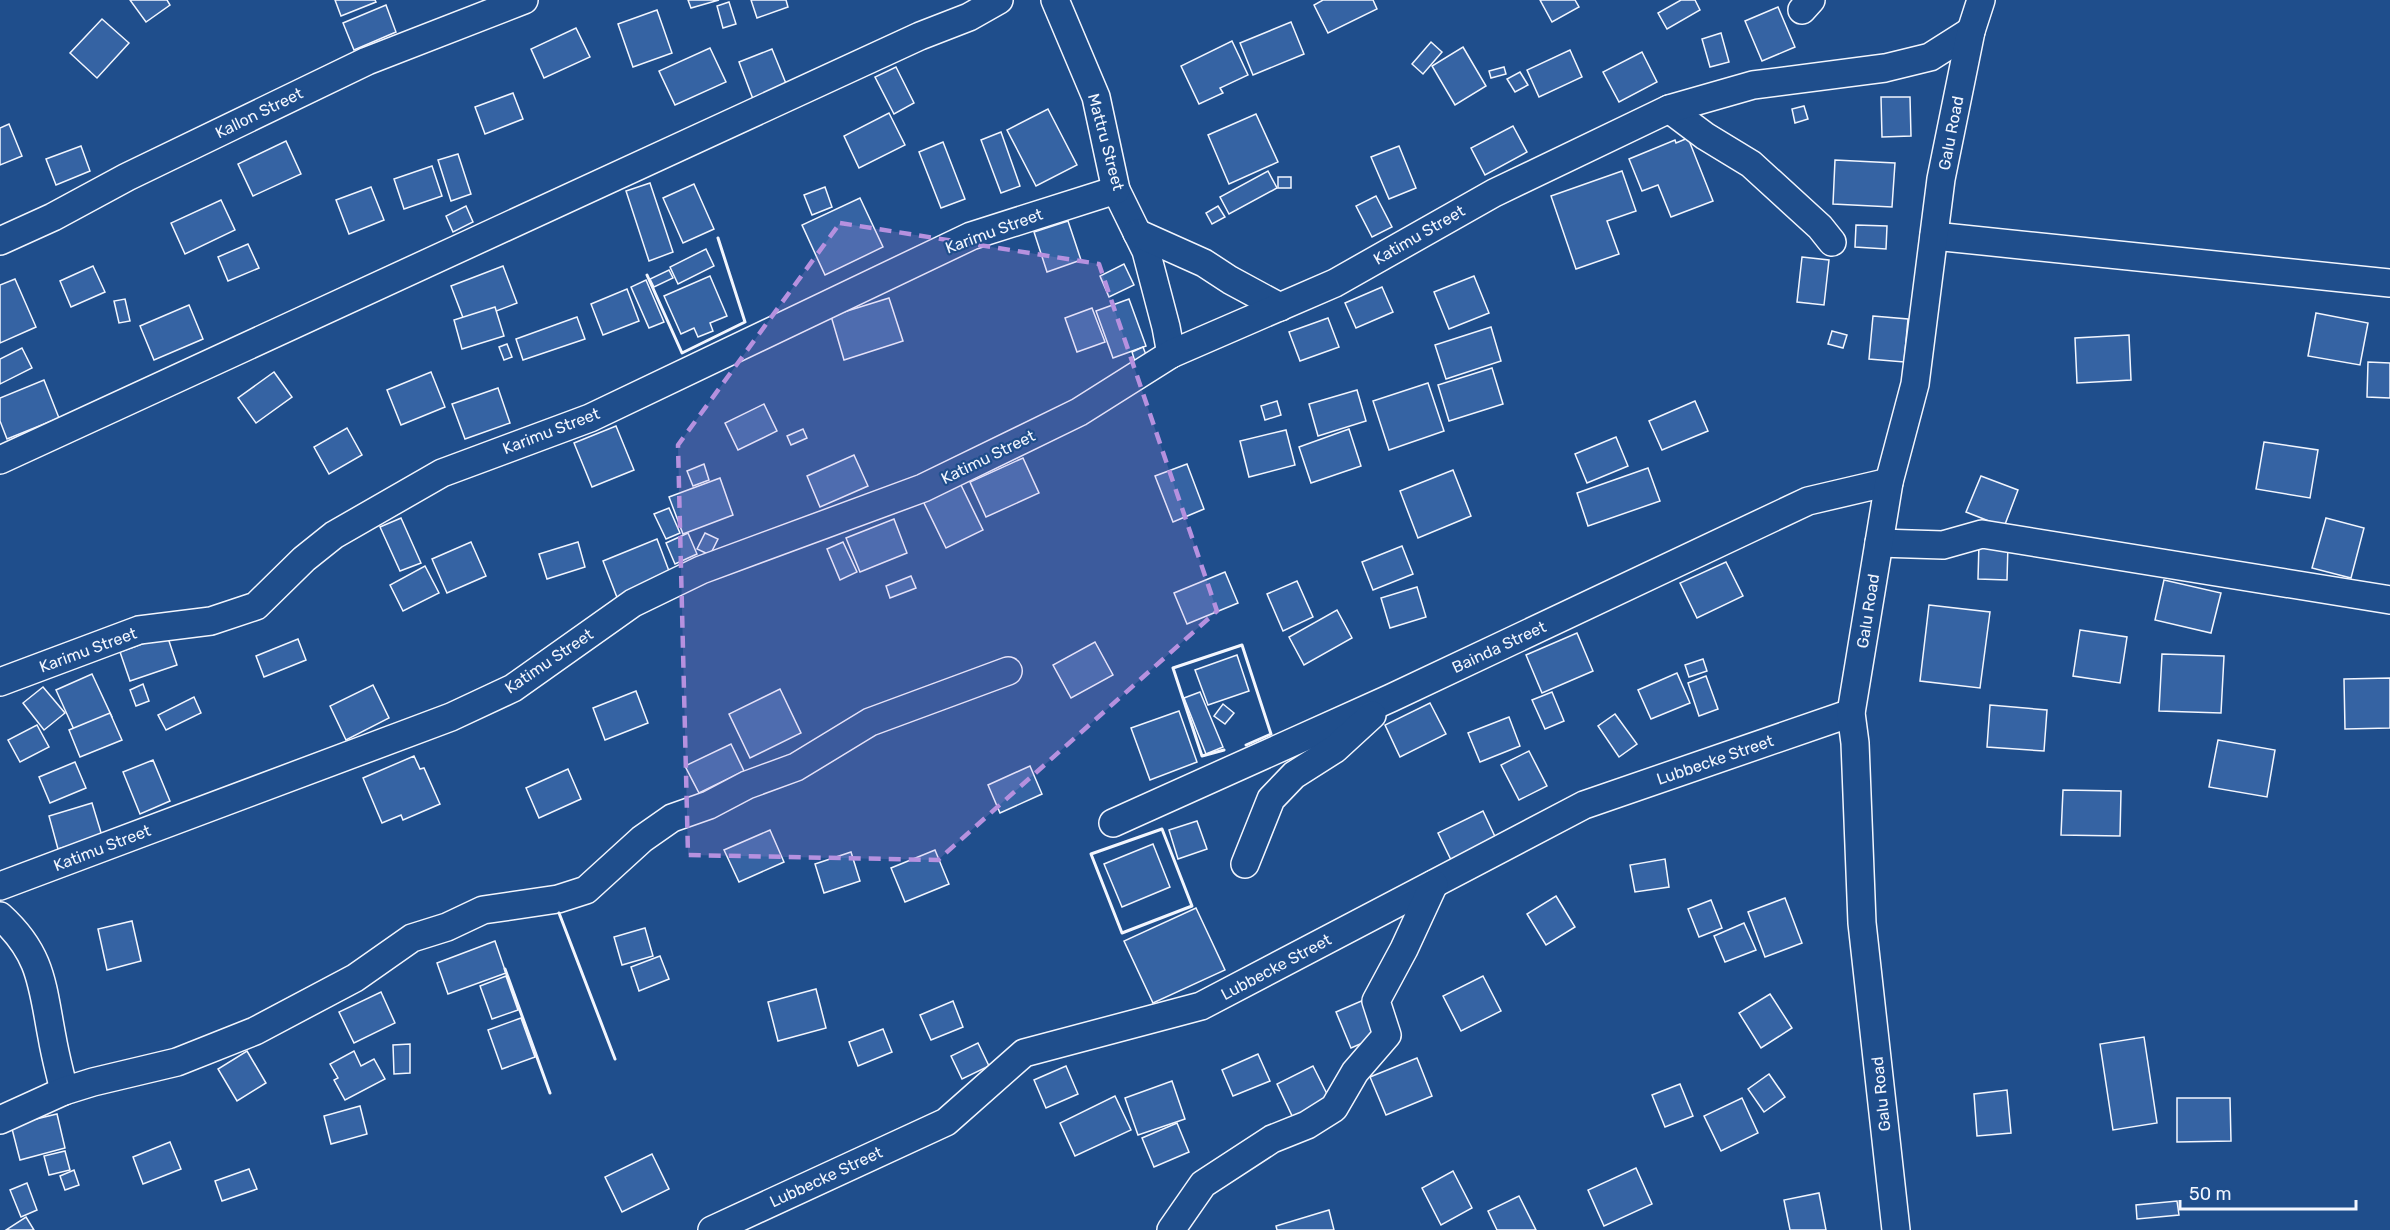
<svg xmlns="http://www.w3.org/2000/svg" width="2390" height="1230" font-family="Rubik,sans-serif">
<style>
.building{fill:#3563a3;stroke:#f2f6ff;stroke-width:1.5}
.lines{fill:none;stroke-linecap:round;stroke-linejoin:round}
.minor-casing{stroke:#f2f6ff;stroke-width:30}
.minor{stroke:#1f4e8c;stroke-width:27}
.wall{stroke:#f2f6ff;stroke-width:3}
.marked{fill:#b691df;fill-opacity:0.2;stroke:#b691df;stroke-width:4.5;stroke-dasharray:12 8;stroke-linejoin:round}
.labels{text-anchor:middle;dominant-baseline:central;stroke-width:4.5;stroke-linejoin:round;paint-order:stroke}
.street-label{font-size:16px;fill:#f2f6ff;stroke:#1f4e8c}
</style>
<rect width="100%" height="100%" fill="#1f4e8c"/>
<!-- building -->
<g class="building">
<polygon points="130,0 167,0 170,5 146,22"/>
<polygon points="335,0 375,0 376,2 341,16"/>
<polygon points="688,0 719,0 691,8"/>
<polygon points="751,0 786,0 788,7 757,18"/>
<polygon points="1323,0 1373,0 1377,9 1328,33 1314,5"/>
<polygon points="1540,0 1575,0 1579,7 1552,22"/>
<polygon points="1681,0 1695,0 1700,10 1667,29 1658,13"/>
<polygon points="729,2 736,24 723,28 717,6"/>
<polygon points="386,5 396,32 354,50 343,23"/>
<polygon points="1778,7 1795,47 1762,61 1745,21"/>
<polygon points="657,10 672,53 633,67 618,24"/>
<polygon points="102,19 129,43 97,78 70,53"/>
<polygon points="1291,22 1304,54 1253,75 1240,43"/>
<polygon points="576,28 590,57 544,78 531,49"/>
<polygon points="1721,33 1729,62 1710,67 1702,39"/>
<polygon points="1232,41 1248,75 1220,88 1223,93 1199,104 1181,66"/>
<polygon points="1431,42 1442,52 1423,74 1412,64"/>
<polygon points="1463,47 1486,86 1455,105 1432,66"/>
<polygon points="710,48 726,82 675,105 659,71"/>
<polygon points="772,49 787,86 753,99 739,62"/>
<polygon points="1570,50 1582,77 1539,97 1527,70"/>
<polygon points="1642,52 1657,82 1619,102 1603,72"/>
<polygon points="896,67 914,103 894,114 875,77"/>
<polygon points="1504,67 1506,74 1491,78 1489,71"/>
<polygon points="1520,72 1528,85 1515,92 1507,79"/>
<polygon points="513,93 523,119 485,134 475,107"/>
<polygon points="1881,97 1910,97 1911,136 1882,137"/>
<polygon points="1804,106 1808,119 1795,123 1792,109"/>
<polygon points="1048,109 1077,165 1036,186 1007,130"/>
<polygon points="889,113 905,145 859,168 844,136"/>
<polygon points="1256,114 1278,162 1229,184 1208,135"/>
<polygon points="9,124 22,156 0,165 0,128"/>
<polygon points="1513,126 1527,152 1485,175 1471,148"/>
<polygon points="1001,132 1020,186 1001,193 981,140"/>
<polygon points="1688,138 1713,201 1671,217 1658,185 1642,191 1629,159 1675,140 1676,143"/>
<polygon points="286,141 301,174 253,196 238,164"/>
<polygon points="943,142 965,199 941,208 919,152"/>
<polygon points="81,146 90,171 56,185 46,159"/>
<polygon points="1399,146 1416,188 1389,199 1371,157"/>
<polygon points="458,154 471,194 451,201 438,160"/>
<polygon points="1835,160 1895,163 1892,207 1833,204"/>
<polygon points="432,166 442,196 404,209 394,179"/>
<polygon points="1268,171 1277,188 1229,214 1220,197"/>
<polygon points="1622,171 1636,211 1607,221 1619,254 1576,269 1551,196"/>
<rect x="1278" y="177" width="13" height="11"/>
<polygon points="650,183 673,252 649,261 626,191"/>
<polygon points="694,184 714,229 683,243 663,198"/>
<polygon points="371,187 384,220 349,234 336,200"/>
<polygon points="825,187 832,207 812,215 804,195"/>
<polygon points="1376,196 1392,227 1372,237 1356,206"/>
<polygon points="860,198 883,247 825,275 802,225"/>
<polygon points="221,200 235,230 185,254 171,223"/>
<polygon points="466,206 473,222 453,232 446,216"/>
<polygon points="1218,206 1225,217 1212,224 1206,213"/>
<polygon points="1068,221 1081,260 1047,272 1034,232"/>
<polygon points="1856,225 1887,226 1886,249 1855,247"/>
<polygon points="248,244 259,268 228,281 218,257"/>
<polygon points="706,249 714,266 678,284 670,267"/>
<polygon points="1802,257 1829,260 1824,305 1797,302"/>
<polygon points="1124,264 1134,285 1109,297 1100,276"/>
<polygon points="93,266 105,292 71,307 60,281"/>
<polygon points="503,266 517,303 465,323 451,286"/>
<polygon points="669,270 673,278 654,287 650,279"/>
<polygon points="710,276 727,316 710,323 713,331 698,337 694,328 681,334 664,296"/>
<polygon points="1474,276 1489,313 1449,329 1434,292"/>
<polygon points="15,279 36,327 0,343 0,285"/>
<polygon points="646,280 664,322 649,328 631,287"/>
<polygon points="1382,287 1393,312 1356,328 1345,303"/>
<polygon points="627,289 639,321 603,335 591,304"/>
<polygon points="889,298 903,341 844,360 831,316"/>
<polygon points="125,299 130,321 119,323 114,301"/>
<polygon points="1129,299 1146,346 1113,358 1096,311"/>
<polygon points="189,305 203,339 154,360 140,326"/>
<polygon points="495,307 504,336 462,349 454,320"/>
<polygon points="1092,308 1105,342 1077,352 1065,318"/>
<polygon points="2316,313 2368,323 2360,365 2308,356"/>
<polygon points="1873,316 1908,319 1904,362 1869,359"/>
<polygon points="577,317 585,339 523,360 516,339"/>
<polygon points="1328,318 1339,347 1300,361 1289,332"/>
<polygon points="1491,327 1501,361 1446,379 1435,345"/>
<polygon points="1832,331 1847,335 1843,348 1828,344"/>
<polygon points="2129,335 2131,380 2077,383 2075,338"/>
<polygon points="507,344 512,357 504,360 499,347"/>
<polygon points="1143,347 1148,360 1136,365 1132,352"/>
<polygon points="22,348 32,368 0,384 0,359"/>
<polygon points="2368,362 2390,363 2390,398 2367,397"/>
<polygon points="1492,368 1503,404 1449,421 1438,385"/>
<polygon points="274,372 292,397 256,423 238,398"/>
<polygon points="431,372 445,407 401,425 387,390"/>
<polygon points="44,380 59,418 7,439 0,421 0,398"/>
<polygon points="1428,383 1444,431 1389,450 1373,401"/>
<polygon points="498,388 510,423 465,439 452,404"/>
<polygon points="1357,390 1366,421 1318,436 1309,404"/>
<polygon points="1277,401 1281,415 1265,420 1261,406"/>
<polygon points="1695,401 1708,431 1662,450 1649,421"/>
<polygon points="764,404 777,431 738,450 725,423"/>
<polygon points="616,426 634,470 592,487 574,443"/>
<polygon points="347,428 362,455 329,474 314,447"/>
<polygon points="803,429 807,438 791,445 787,436"/>
<polygon points="1349,429 1361,466 1311,483 1299,447"/>
<polygon points="1286,430 1295,465 1249,477 1240,441"/>
<polygon points="1616,437 1628,466 1587,483 1575,454"/>
<polygon points="2264,442 2318,450 2310,498 2256,489"/>
<polygon points="854,455 868,486 820,507 807,476"/>
<polygon points="1023,458 1039,493 986,517 970,482"/>
<polygon points="704,464 709,480 693,486 687,471"/>
<polygon points="1187,464 1204,509 1173,522 1155,476"/>
<polygon points="1648,468 1660,501 1588,526 1577,493"/>
<polygon points="1453,470 1471,516 1418,538 1400,491"/>
<polygon points="1981,476 2018,490 2004,527 1966,512"/>
<polygon points="720,478 733,515 683,534 669,497"/>
<polygon points="959,481 983,530 946,548 922,499"/>
<polygon points="669,508 680,533 666,539 654,514"/>
<polygon points="401,518 421,563 400,571 380,527"/>
<polygon points="2326,518 2364,528 2351,578 2312,568"/>
<polygon points="894,519 907,553 860,572 846,538"/>
<polygon points="688,533 697,554 675,564 666,543"/>
<polygon points="705,533 718,539 710,555 697,549"/>
<polygon points="657,539 672,579 618,600 603,561"/>
<polygon points="471,542 486,576 447,593 432,559"/>
<polygon points="578,542 585,567 547,579 539,554"/>
<polygon points="843,542 857,572 840,580 827,549"/>
<polygon points="1979,543 2008,544 2007,580 1978,579"/>
<polygon points="1402,546 1413,574 1373,590 1362,562"/>
<polygon points="1726,562 1743,596 1697,618 1680,583"/>
<polygon points="425,566 439,593 403,611 390,585"/>
<polygon points="1225,572 1238,603 1187,624 1174,593"/>
<polygon points="911,576 916,588 890,598 886,586"/>
<polygon points="2164,580 2221,593 2211,633 2155,620"/>
<polygon points="1297,581 1313,617 1283,631 1267,594"/>
<polygon points="1417,587 1426,617 1390,628 1381,598"/>
<polygon points="1929,605 1990,612 1980,688 1920,681"/>
<polygon points="1337,610 1352,638 1304,665 1289,637"/>
<polygon points="2080,630 2127,637 2120,683 2073,676"/>
<polygon points="1577,633 1593,671 1542,693 1526,655"/>
<polygon points="167,635 177,665 130,681 120,652"/>
<polygon points="298,639 306,660 264,677 256,656"/>
<polygon points="1095,642 1113,675 1071,698 1053,665"/>
<polygon points="2162,654 2224,656 2221,713 2159,711"/>
<polygon points="1237,655 1249,691 1208,705 1195,670"/>
<polygon points="1703,659 1707,671 1689,677 1685,665"/>
<polygon points="1677,673 1690,703 1651,719 1638,690"/>
<polygon points="92,674 112,717 76,734 56,690"/>
<polygon points="1706,676 1718,709 1699,716 1688,683"/>
<polygon points="2390,678 2390,728 2345,729 2344,679"/>
<polygon points="143,684 149,701 136,706 130,690"/>
<polygon points="373,685 389,718 346,740 330,706"/>
<polygon points="43,687 65,713 44,730 23,703"/>
<polygon points="780,689 801,733 750,758 729,714"/>
<polygon points="636,691 648,723 605,740 593,708"/>
<polygon points="1200,692 1223,747 1206,754 1184,698"/>
<polygon points="1552,692 1564,721 1545,729 1532,700"/>
<polygon points="194,697 201,713 166,730 158,715"/>
<polygon points="1430,703 1446,734 1400,757 1385,725"/>
<polygon points="1223,704 1234,713 1225,724 1214,716"/>
<polygon points="1990,705 2047,710 2044,751 1987,747"/>
<polygon points="1179,711 1197,762 1150,780 1131,728"/>
<polygon points="110,713 122,740 80,757 69,730"/>
<polygon points="1615,714 1637,744 1619,757 1598,726"/>
<polygon points="1509,717 1520,746 1480,762 1468,733"/>
<polygon points="37,725 49,747 20,762 8,740"/>
<polygon points="2218,740 2275,750 2267,797 2209,787"/>
<polygon points="731,744 744,771 699,793 685,766"/>
<polygon points="1529,751 1547,786 1519,800 1501,765"/>
<polygon points="414,756 420,769 424,768 440,804 403,820 401,815 382,823 363,778"/>
<polygon points="153,760 170,801 140,814 123,772"/>
<polygon points="75,762 86,788 50,803 39,777"/>
<polygon points="1030,766 1042,794 1000,813 988,785"/>
<polygon points="568,769 581,799 539,818 526,788"/>
<polygon points="2063,790 2121,791 2120,836 2061,835"/>
<polygon points="92,803 102,836 58,849 49,816"/>
<polygon points="1483,811 1498,843 1454,866 1438,833"/>
<polygon points="1197,821 1207,849 1178,859 1169,830"/>
<polygon points="770,830 784,862 739,882 724,850"/>
<polygon points="1153,844 1170,887 1122,907 1104,864"/>
<polygon points="935,850 949,884 905,902 891,868"/>
<polygon points="851,852 860,881 824,893 815,864"/>
<polygon points="1665,859 1669,887 1635,892 1630,865"/>
<polygon points="1556,896 1575,927 1546,945 1527,914"/>
<polygon points="1785,898 1802,943 1765,957 1748,912"/>
<polygon points="1711,900 1722,928 1699,937 1688,909"/>
<polygon points="1196,908 1225,970 1153,1003 1124,941"/>
<polygon points="132,921 141,961 107,970 98,929"/>
<polygon points="1744,923 1756,950 1725,962 1714,936"/>
<polygon points="645,928 653,956 622,965 614,937"/>
<polygon points="495,941 506,973 448,994 437,963"/>
<polygon points="660,956 669,979 639,991 631,967"/>
<polygon points="506,976 518,1010 492,1019 480,986"/>
<polygon points="1483,976 1501,1011 1461,1031 1443,996"/>
<polygon points="816,989 826,1028 778,1041 768,1002"/>
<polygon points="381,992 395,1023 354,1043 339,1012"/>
<polygon points="1770,994 1792,1028 1761,1048 1739,1013"/>
<polygon points="1366,999 1381,1035 1351,1048 1336,1012"/>
<polygon points="953,1001 963,1027 931,1040 920,1015"/>
<polygon points="521,1018 535,1057 502,1069 488,1030"/>
<polygon points="883,1029 892,1052 858,1066 849,1042"/>
<polygon points="2144,1037 2157,1123 2113,1130 2100,1044"/>
<polygon points="978,1043 989,1066 962,1079 951,1056"/>
<polygon points="410,1044 410,1073 394,1074 393,1045"/>
<polygon points="247,1051 266,1083 237,1101 218,1069"/>
<polygon points="354,1051 361,1066 374,1059 385,1079 345,1100 334,1080 338,1078 330,1064"/>
<polygon points="1258,1054 1270,1081 1233,1096 1222,1070"/>
<polygon points="1417,1058 1432,1096 1386,1115 1370,1077"/>
<polygon points="1066,1066 1078,1094 1046,1108 1034,1080"/>
<polygon points="1313,1066 1331,1102 1294,1120 1277,1084"/>
<polygon points="1769,1074 1785,1097 1764,1112 1748,1089"/>
<polygon points="1172,1081 1185,1119 1138,1135 1125,1098"/>
<polygon points="1680,1084 1693,1116 1665,1127 1652,1095"/>
<polygon points="2007,1090 2011,1133 1977,1136 1974,1094"/>
<polygon points="1115,1096 1131,1130 1075,1156 1060,1123"/>
<polygon points="1742,1098 1758,1133 1721,1151 1704,1116"/>
<polygon points="2177,1098 2230,1098 2231,1141 2177,1142"/>
<polygon points="360,1106 367,1134 331,1144 324,1116"/>
<polygon points="57,1114 65,1148 20,1160 11,1125"/>
<polygon points="1177,1123 1189,1152 1154,1167 1142,1138"/>
<polygon points="170,1142 181,1169 143,1184 133,1157"/>
<polygon points="65,1151 70,1170 49,1175 44,1156"/>
<polygon points="652,1154 669,1189 622,1212 605,1177"/>
<polygon points="1636,1168 1652,1204 1604,1226 1588,1190"/>
<polygon points="249,1169 257,1189 222,1201 215,1181"/>
<polygon points="74,1170 79,1185 65,1190 60,1176"/>
<polygon points="1453,1171 1472,1208 1441,1225 1422,1188"/>
<polygon points="27,1183 37,1210 21,1217 10,1190"/>
<polygon points="1819,1193 1826,1230 1790,1230 1784,1200"/>
<polygon points="1519,1196 1536,1230 1497,1230 1488,1211"/>
<polygon points="2177,1201 2179,1215 2137,1219 2136,1205"/>
<polygon points="1329,1210 1334,1230 1277,1230 1276,1226"/>
<polygon points="26,1217 34,1230 6,1230"/>
</g>
<g class="lines">
<defs>
<g id="minor">
<polyline points="1055,0 1096,97 1116,190 1146,251 1166,327 1171,354"/>
<polyline points="1802,10 1811,0"/>
<polyline points="1669,109 1705,136 1751,164 1820,227 1832,242"/>
<polyline points="1137,233 1204,263 1230,280 1280,307"/>
<polyline points="1934,236 2390,283"/>
<polyline points="0,241 53,217 127,177 367,61 524,0"/>
<polyline points="0,460 920,36 969,17 999,0"/>
<polyline points="1879,543 1943,545 1982,534 2390,600"/>
<polyline points="0,682 139,630 211,621 256,606 304,559 334,535 442,473 590,418 971,236 1116,190"/>
<polyline points="1113,823 1391,698 1808,501 1889,482"/>
<polyline points="1245,864 1271,799 1294,775 1335,749 1372,715"/>
<polyline points="0,886 451,717 513,688 633,603 701,570 923,488 1079,412 1171,354 1335,283 1494,193 1669,109 1753,85 1885,68 1930,57 1971,31"/>
<path d="M0,916c42,38 42,69 52,121 3,18 8,36 12,54"/>
<polyline points="0,1120 64,1091 93,1082 177,1062 255,1031 355,978 412,938 447,927 483,910 558,899 586,890 642,839 672,818 709,805 747,785 796,767 870,722 1008,671"/>
<polyline points="712,1230 946,1122 1024,1053 1201,1006 1584,805 1851,713"/>
<polyline points="1171,1230 1203,1184 1272,1139 1307,1125 1334,1108 1355,1072 1387,1035 1376,1001 1404,949 1434,884"/>
<polyline points="1896,1230 1862,923 1855,743 1851,713 1889,482 1915,384 1941,179 1971,31 1981,0"/>
</g>
</defs>
<!-- minor casing -->
<use href="#minor" class="minor-casing"/>
<!-- minor -->
<use href="#minor" class="minor"/>
<!-- wall -->
<g class="wall">
<polyline points="647,275 682,353 745,322 718,238"/>
<polyline points="1224,750 1202,756 1173,668 1242,645 1271,734 1246,745"/>
<polygon points="1162,829 1192,906 1122,933 1091,854"/>
<polyline points="559,913 615,1059"/>
<polyline points="505,969 550,1093"/>
</g>
</g>
<!-- marked area -->
<path class="marked" d="M840,223l259,41 118,347 -279,249 -250,-5 -10,-410z"/>
<g class="labels">
<!-- street labels -->
<g class="street-label">
<text transform="translate(259 113) rotate(-26)">Kallon Street</text>
<text transform="translate(1951 133) rotate(-79)">Galu Road</text>
<text transform="translate(1106 142) rotate(75)">Mattru Street</text>
<text transform="translate(994 231) rotate(-20)">Karimu Street</text>
<text transform="translate(1419 235) rotate(-30)">Katimu Street</text>
<text transform="translate(551 431) rotate(-21)">Karimu Street</text>
<text transform="translate(988 457) rotate(-26)">Katimu Street</text>
<text transform="translate(1868 611) rotate(-81)">Galu Road</text>
<text transform="translate(1499 647) rotate(-25)">Bainda Street</text>
<text transform="translate(88 650) rotate(-20)">Karimu Street</text>
<text transform="translate(549 661) rotate(-34)">Katimu Street</text>
<text transform="translate(1715 760) rotate(-19)">Lubbecke Street</text>
<text transform="translate(102 848) rotate(-21)">Katimu Street</text>
<text transform="translate(1276 967) rotate(-28)">Lubbecke Street</text>
<text transform="translate(1881 1094) rotate(-96)">Galu Road</text>
<text transform="translate(826 1177) rotate(-25)">Lubbecke Street</text>
</g>
</g>
<!-- scale -->
<path d="M2180 1200v9h176v-9" fill="none" stroke="#f2f6ff" stroke-width="3"/>
<text x="2189" y="1200" font-size="18" fill="#f2f6ff" stroke="#1f4e8c" stroke-width="4.5" paint-order="stroke">50 m</text>
</svg>
